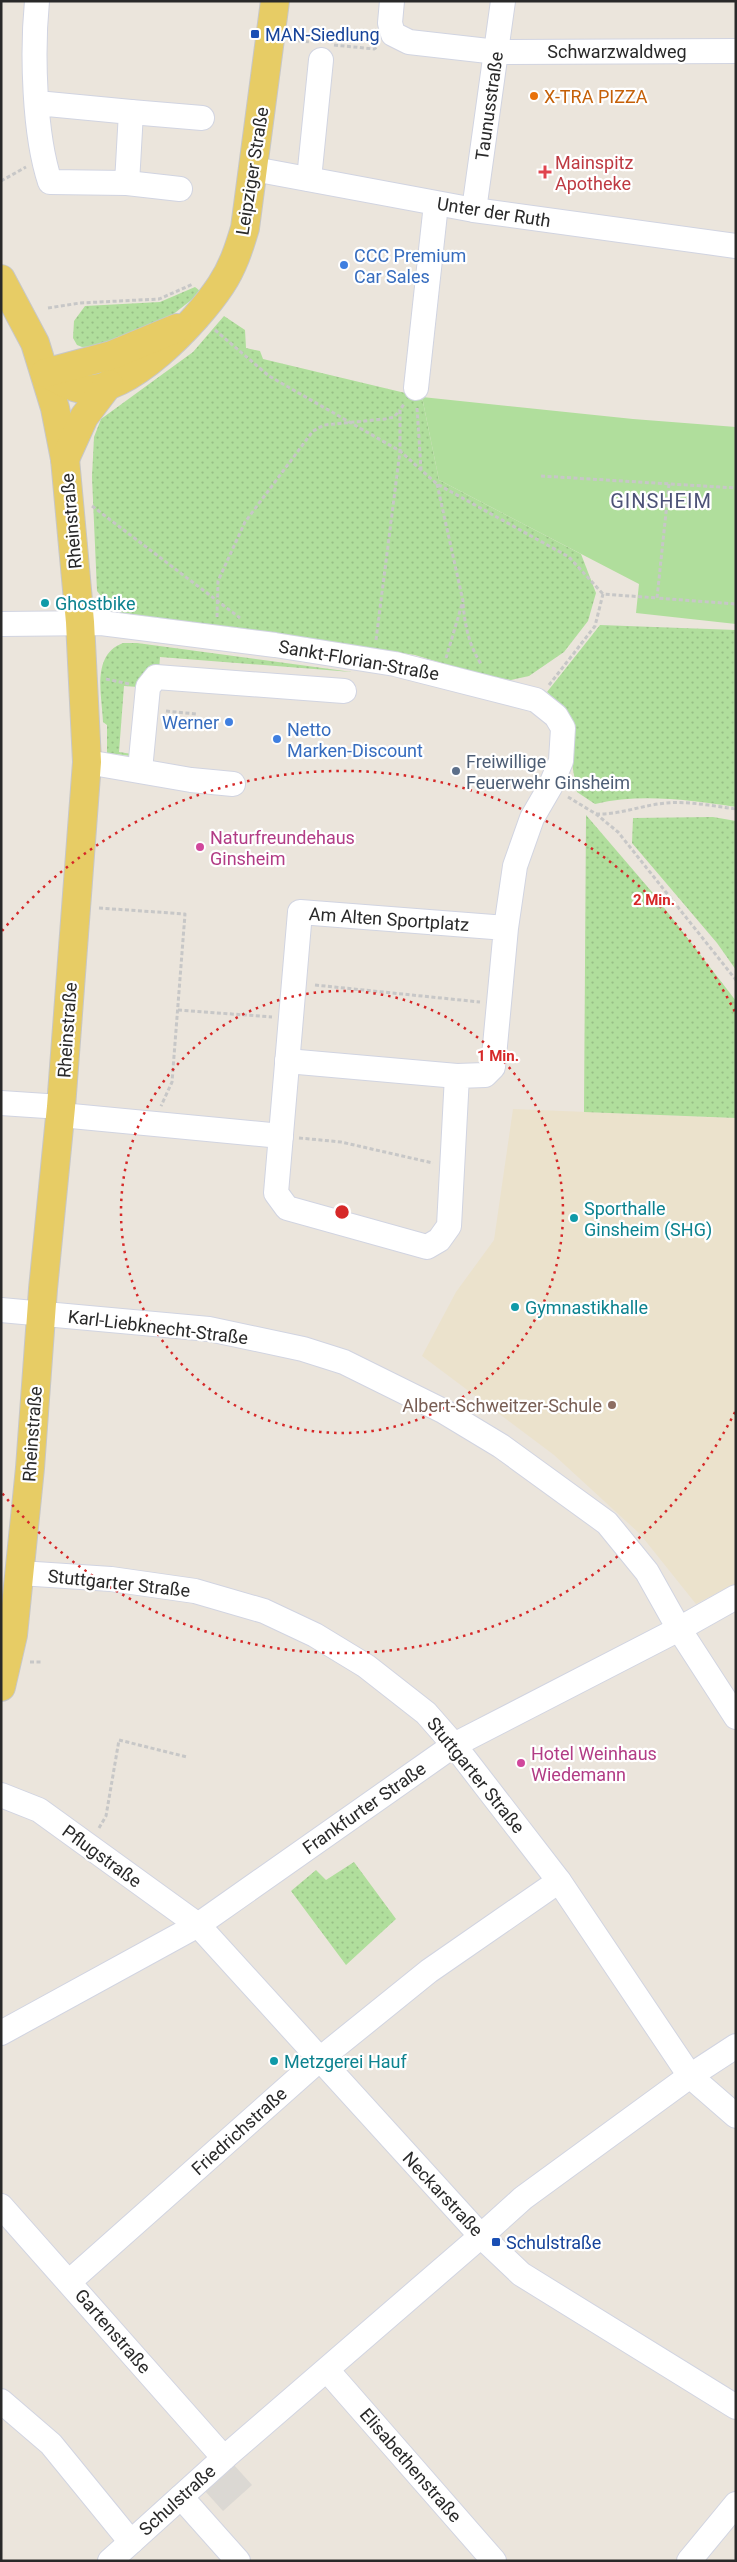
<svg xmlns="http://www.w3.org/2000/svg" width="737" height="2562" font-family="Roboto,sans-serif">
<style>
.education{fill:#ebe2cc}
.grass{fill:url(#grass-dots)}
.garden{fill:#b0de9c}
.plaza{fill:#dbd8d3}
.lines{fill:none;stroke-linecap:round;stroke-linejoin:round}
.minor-casing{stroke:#d1d4e1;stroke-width:26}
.major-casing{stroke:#c7c7c7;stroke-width:30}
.path{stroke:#c7c7c7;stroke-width:3;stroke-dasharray:4 2.5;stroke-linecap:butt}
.minor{stroke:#fff;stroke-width:24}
.major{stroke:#e7cc65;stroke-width:28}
.ring{fill:none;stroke:#d62828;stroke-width:2.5;stroke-dasharray:2.5 5}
.transit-dot{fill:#1a4fb4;stroke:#fff;stroke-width:2}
.food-dot{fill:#e8710a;stroke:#fff;stroke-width:2}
.health-dot{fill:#e0444e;stroke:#fff;stroke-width:2}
.shop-dot{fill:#3f7fe0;stroke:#fff;stroke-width:2}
.culture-dot{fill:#0f9aa8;stroke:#fff;stroke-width:2}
.service-dot{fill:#5c6f8a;stroke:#fff;stroke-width:2}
.hotel-dot{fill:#d1479c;stroke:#fff;stroke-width:2}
.education-dot{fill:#8d6e63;stroke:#fff;stroke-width:2}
.labels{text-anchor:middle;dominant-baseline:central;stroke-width:4.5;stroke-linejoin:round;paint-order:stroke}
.transit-label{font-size:18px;fill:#164399;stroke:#fff;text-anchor:start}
.street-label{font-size:18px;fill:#292929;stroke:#fff}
.food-label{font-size:18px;fill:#c56008;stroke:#fff;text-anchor:start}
.health-label{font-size:18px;fill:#be3a42;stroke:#fff;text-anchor:start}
.shop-label{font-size:18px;fill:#366cbe;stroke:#fff;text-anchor:start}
.culture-label{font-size:18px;fill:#0d838f;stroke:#fff;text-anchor:start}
.service-label{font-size:18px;fill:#4e5e75;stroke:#fff;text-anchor:start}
.hotel-label{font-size:18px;fill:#b23c85;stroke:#fff;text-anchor:start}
.education-label{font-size:18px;fill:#785e54;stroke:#fff;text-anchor:end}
.quarter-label{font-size:20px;letter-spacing:1px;fill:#4d5377;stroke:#fff}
.centre{fill:#d62828;stroke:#fff;stroke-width:2.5}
.ring-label{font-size:15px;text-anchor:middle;font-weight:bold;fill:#d62828;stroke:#fff;stroke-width:4.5;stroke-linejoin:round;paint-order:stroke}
</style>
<defs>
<pattern id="grass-dots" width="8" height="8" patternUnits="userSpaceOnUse" patternTransform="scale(1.25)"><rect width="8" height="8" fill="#b0de9c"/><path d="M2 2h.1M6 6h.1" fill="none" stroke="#97be86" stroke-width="1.8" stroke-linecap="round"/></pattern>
</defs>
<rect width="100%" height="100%" fill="#ebe5dc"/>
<!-- education -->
<polygon class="education" points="513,1109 736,1118 736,1583 696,1604 640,1534 554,1455 422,1356 456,1292 494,1240"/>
<!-- grass -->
<g class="grass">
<polygon points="195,287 200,291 199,294 162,323 98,346 82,347 77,345 73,338 74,321 85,306 160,302"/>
<polygon points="224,316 245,330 246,348 260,351 263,359 422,397 439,480 581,554 596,593 588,621 564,652 529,676 511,680 484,676 415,655 103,610 101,596 97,591 92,477 94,437 101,419 193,352"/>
<path d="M600,625l136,5v177c-47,-7 -95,-14 -141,-3l-18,-12 -15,-85 -15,-15z"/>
<path d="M123,643h14l215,29 -192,-15 -1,14 -21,16 -14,-1 -5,66 13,2 -1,2 -24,-3v-28l-4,-3c-1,-27 -12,-67 20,-79z"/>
<polygon points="586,815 652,892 736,1001 736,1118 584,1112"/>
<polygon points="713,817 736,821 736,970 717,943 632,843 633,818"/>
<polygon points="354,1862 396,1919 346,1965 291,1891 316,1870 326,1880"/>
</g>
<!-- garden -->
<polygon class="garden" points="422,397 633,419 736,427 736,624 636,613 639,584 439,480"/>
<!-- plaza -->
<polygon class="plaza" points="234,2465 252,2485 223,2511 205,2491"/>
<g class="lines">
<defs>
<g id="minor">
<path d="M37,1c-5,51 -3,133 13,181l77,1 4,-71 -94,-9"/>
<polyline points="392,1 390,23 393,34 409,42 497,52 736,51"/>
<polyline points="131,112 202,118"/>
<polyline points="254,169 474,210 736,246"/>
<polyline points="309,179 321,60"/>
<polyline points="127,183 180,189"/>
<polyline points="474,210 503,1"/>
<polyline points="416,388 436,204"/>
<polyline points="1,624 101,623 275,645 395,664 536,700 556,716 563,728 561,761 550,787 532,818 515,866 506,928 493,1067 485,1075 457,1076 449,1226 439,1240 427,1247 287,1208 276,1193 300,912 506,928"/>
<polyline points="87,762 191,780 233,784"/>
<polyline points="140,770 148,687 156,677 344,691"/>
<polyline points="287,1061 457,1076"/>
<polyline points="1,1103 61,1107"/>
<polyline points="61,1115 281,1136"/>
<polyline points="1,1310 209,1329 303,1349 344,1362 443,1411 501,1446 607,1523 647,1572 679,1629 736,1717"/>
<polyline points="20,1573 111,1579 195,1591 264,1611 315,1635 366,1666 426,1713 454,1745 559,1881 690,2076 736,2116"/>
<polyline points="1,1795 39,1810 198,1925 481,2236 521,2274 736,2407"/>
<polyline points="1,2033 198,1925 454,1745 679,1629 736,1597"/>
<polyline points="1,2206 224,2458"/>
<polyline points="70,2281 320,2059 429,1971 559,1881"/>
<polyline points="327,2370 494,2561"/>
<polyline points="1,2401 51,2444 131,2542"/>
<polyline points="181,2497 238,2561"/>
<polyline points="110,2561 224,2458 481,2236 523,2198 690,2076 736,2046"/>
<polyline points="689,2561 736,2504"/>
</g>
<g id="major">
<polyline points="1,279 35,343 55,408 65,459 80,622 87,762 61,1107 43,1289 30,1468 13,1635 1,1687"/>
<path d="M45,373c11,5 24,14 36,16 47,7 117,-69 140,-104 12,-18 18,-37 24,-57l30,-227"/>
<polyline points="45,373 112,355 177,328"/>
<polyline points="65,459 84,417 109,384"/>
</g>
</defs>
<!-- minor casing -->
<use href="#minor" class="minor-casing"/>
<!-- major casing -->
<use href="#major" class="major-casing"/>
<!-- path -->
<g class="path">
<polyline points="292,40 310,42"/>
<polyline points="334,45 374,49 377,47"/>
<polyline points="1,181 26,167"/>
<polyline points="48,308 80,303 159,299 193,284"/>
<polyline points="215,330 269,376 400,451 437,484 569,557 603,594"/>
<polyline points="417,408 421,469"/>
<polyline points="541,476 736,488"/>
<polyline points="437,484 463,601 446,658"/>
<polyline points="669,484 657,598 736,604"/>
<polyline points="92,506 240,618"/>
<path d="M463,604c2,22 6,41 18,60"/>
<polyline points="217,617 218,581 245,522 313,431 324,425 385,419 394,417 400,410"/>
<polyline points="376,640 400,451 400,410 404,404"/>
<polyline points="106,679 129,684"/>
<polyline points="549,685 595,626 603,594 657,598"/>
<polyline points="166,711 196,714"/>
<polyline points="568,797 596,814 618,832 736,980"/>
<path d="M596,814c24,1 46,-9 70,-11 23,-2 47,3 70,6"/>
<polyline points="99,908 185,914 172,1082 161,1106"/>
<polyline points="315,985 480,1002"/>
<polyline points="178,1010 272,1017"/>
<polyline points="299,1138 341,1142 433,1163"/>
<polyline points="30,1662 41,1662"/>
<polyline points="99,1828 106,1816 119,1740 187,1757"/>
</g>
<!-- minor -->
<use href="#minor" class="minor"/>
<!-- major -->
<use href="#major" class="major"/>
</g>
<!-- distance rings -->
<g class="ring">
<circle cx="342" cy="1212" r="221"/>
<path d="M735 1412A441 441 0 0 1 2 1493M2 931A441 441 0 0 1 735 1012"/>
</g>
<!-- markers -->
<g class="transit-dot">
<rect x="250" y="29" width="10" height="10" rx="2.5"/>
<rect x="491" y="2237" width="10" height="10" rx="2.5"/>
</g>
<circle class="food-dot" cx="534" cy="96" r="5"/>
<path class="health-dot" d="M542.5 164.5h5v5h5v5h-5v5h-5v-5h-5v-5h5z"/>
<g class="shop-dot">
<circle cx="344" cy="265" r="5"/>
<circle cx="229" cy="722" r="5"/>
<circle cx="277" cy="739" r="5"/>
</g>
<g class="culture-dot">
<circle cx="45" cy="603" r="5"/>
<circle cx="574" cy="1218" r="5"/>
<circle cx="515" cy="1307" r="5"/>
<circle cx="274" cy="2061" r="5"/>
</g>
<circle class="service-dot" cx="456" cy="771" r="5"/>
<g class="hotel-dot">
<circle cx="200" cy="847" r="5"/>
<circle cx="521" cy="1763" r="5"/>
</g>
<circle class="education-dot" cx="612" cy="1405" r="5"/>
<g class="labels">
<!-- transit labels -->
<g class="transit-label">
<text x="265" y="34">MAN-Siedlung</text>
<text x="506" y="2242">Schulstraße</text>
</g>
<!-- street labels -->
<g class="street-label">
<text x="617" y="51">Schwarzwaldweg</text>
<text transform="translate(489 106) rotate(-82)">Taunusstraße</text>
<text transform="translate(252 171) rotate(-81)">Leipziger Straße</text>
<text transform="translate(494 212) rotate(9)">Unter der Ruth</text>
<text transform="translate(71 521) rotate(-95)">Rheinstraße</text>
<text transform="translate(359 660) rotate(10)">Sankt-Florian-Straße</text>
<text transform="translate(389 919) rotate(4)">Am Alten Sportplatz</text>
<text transform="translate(67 1030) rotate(-86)">Rheinstraße</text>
<text transform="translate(158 1327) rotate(7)">Karl-Liebknecht-Straße</text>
<text transform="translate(32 1434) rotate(-86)">Rheinstraße</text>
<text transform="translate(119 1583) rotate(6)">Stuttgarter Straße</text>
<text transform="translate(476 1775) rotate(51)">Stuttgarter Straße</text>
<text transform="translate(364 1808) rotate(-35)">Frankfurter Straße</text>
<text transform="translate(102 1856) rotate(36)">Pflugstraße</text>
<text transform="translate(239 2131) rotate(-42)">Friedrichstraße</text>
<text transform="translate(443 2194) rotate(47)">Neckarstraße</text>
<text transform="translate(113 2331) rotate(49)">Gartenstraße</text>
<text transform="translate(411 2465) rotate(49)">Elisabethenstraße</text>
<text transform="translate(177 2500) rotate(-42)">Schulstraße</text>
</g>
<!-- food labels -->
<g class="food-label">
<text x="544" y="96">X-TRA PIZZA</text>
</g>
<!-- health labels -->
<g class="health-label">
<text x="555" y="162">Mainspitz<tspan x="555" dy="21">Apotheke</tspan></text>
</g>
<!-- shop labels -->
<g class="shop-label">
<text x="354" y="255">CCC Premium<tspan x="354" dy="21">Car Sales</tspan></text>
<text x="219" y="722" text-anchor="end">Werner</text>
<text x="287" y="729">Netto<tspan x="287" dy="21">Marken-Discount</tspan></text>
</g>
<!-- culture labels -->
<g class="culture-label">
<text x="55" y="603">Ghostbike</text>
<text x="584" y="1208">Sporthalle<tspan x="584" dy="21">Ginsheim (SHG)</tspan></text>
<text x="525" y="1307">Gymnastikhalle</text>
<text x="284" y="2061">Metzgerei Hauf</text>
</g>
<!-- service labels -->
<g class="service-label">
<text x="466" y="761">Freiwillige<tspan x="466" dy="21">Feuerwehr Ginsheim</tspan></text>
</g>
<!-- hotel labels -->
<g class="hotel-label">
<text x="210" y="837">Naturfreundehaus<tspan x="210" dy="21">Ginsheim</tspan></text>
<text x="531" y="1753">Hotel Weinhaus<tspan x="531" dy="21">Wiedemann</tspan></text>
</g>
<!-- education labels -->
<g class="education-label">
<text x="602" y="1405">Albert-Schweitzer-Schule</text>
</g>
<!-- quarter labels -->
<g class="quarter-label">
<text x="661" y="501">GINSHEIM</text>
</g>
</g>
<circle cx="342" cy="1212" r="8" class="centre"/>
<g class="ring-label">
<text x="654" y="905">2 Min.</text>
<text x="498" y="1061">1 Min.</text>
</g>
<!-- border -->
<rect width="737" height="2562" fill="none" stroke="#292929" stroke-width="5"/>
</svg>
